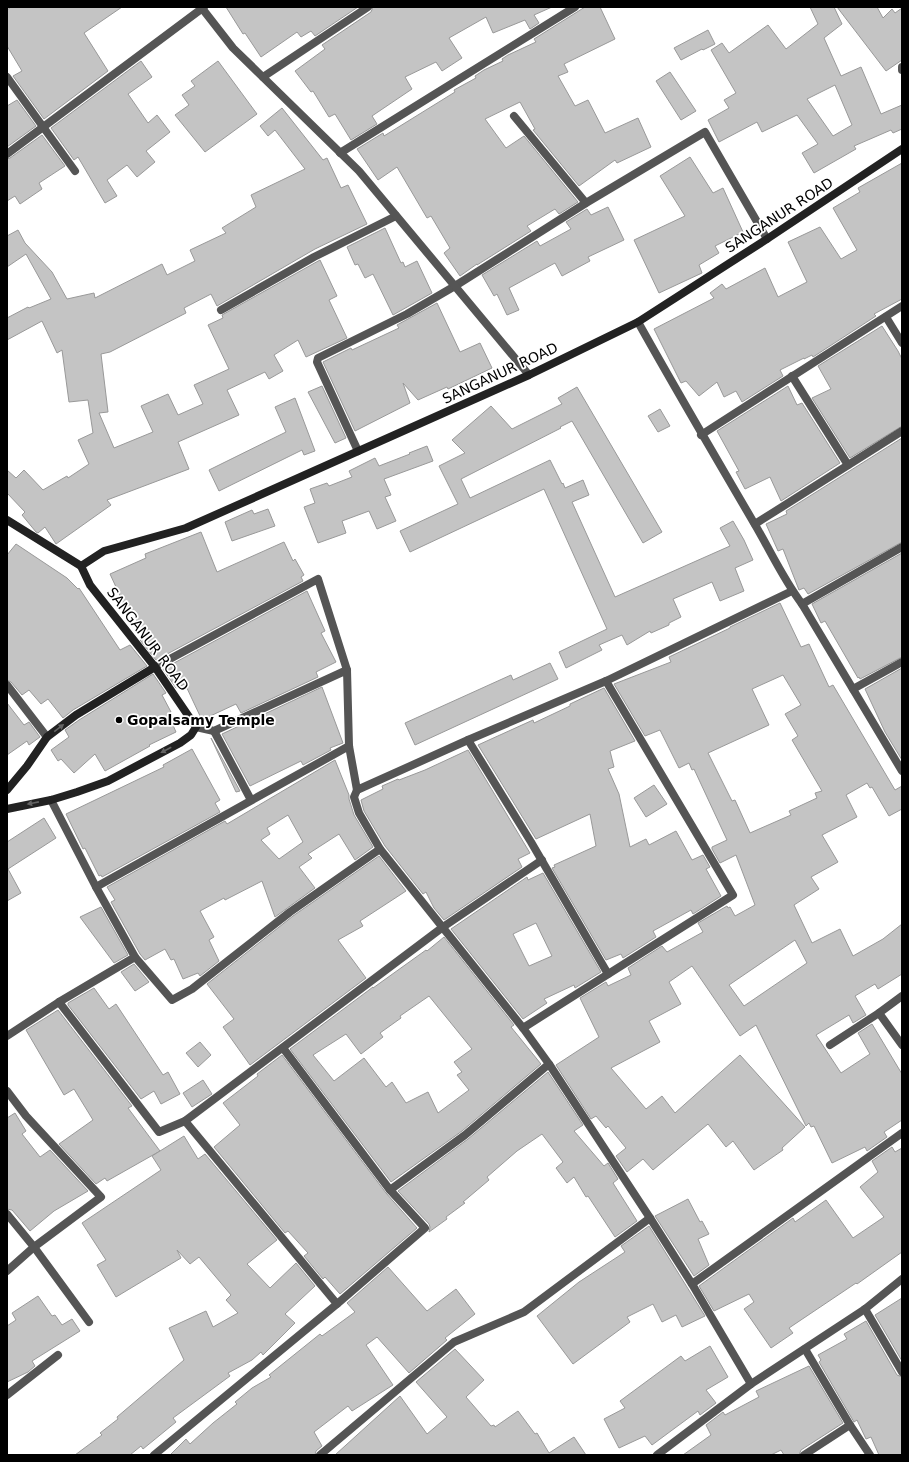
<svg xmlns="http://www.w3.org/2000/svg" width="909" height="1462" font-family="'DejaVu Sans',sans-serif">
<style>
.building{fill:#c4c4c4;stroke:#999;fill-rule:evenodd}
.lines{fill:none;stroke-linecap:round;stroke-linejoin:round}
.minor{stroke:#555;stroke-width:8}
.tertiary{stroke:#555;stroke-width:8}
.secondary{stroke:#222;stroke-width:8}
.oneway{fill:#646464}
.poi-dot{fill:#000;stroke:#fff;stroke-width:1.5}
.labels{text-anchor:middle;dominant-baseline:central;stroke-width:3.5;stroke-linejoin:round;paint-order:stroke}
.street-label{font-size:14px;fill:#000;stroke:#fff}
.poi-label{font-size:14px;font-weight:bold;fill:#000;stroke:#fff;text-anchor:start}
</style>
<rect width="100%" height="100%" fill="#fff"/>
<!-- building -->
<g class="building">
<polygon points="11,7 122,7 84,33 108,71 44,119 13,76 22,71 7,46 7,10"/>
<polygon points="226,7 358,7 315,36 311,31 301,37 297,32 261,57 245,33 243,34"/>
<polygon points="373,7 552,7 534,15 539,23 530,29 525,20 493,33 486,17 449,38 462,58 442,71 436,62 405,77 412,89 372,116 377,124 351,140 335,114 329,117 313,91 311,92 295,71 325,49 322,45 371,12"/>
<polygon points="585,7 600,7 615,39 564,64 568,72 558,76 575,106 588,100 605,133 638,118 651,147 617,163 615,160 579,186 533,130 535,129 520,102 485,119 506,148 524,136 578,202 559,214 555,209 527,226 531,231 477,265 477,264 460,276 444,253 450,248 431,216 427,218 397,167 378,180 357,149 383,133 384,136 455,92 454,90 476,78 475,76 484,70 503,61 502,59 508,55 536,42 534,39"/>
<path d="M810,7h24l8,17 -18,14 17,38 20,-9 20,47 21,-9v24l-9,4 -2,-3 -37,16 2,3 -42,24 -12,-20 16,-9 -21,-29 -35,17 -5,-10 -38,20 -11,-22 21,-12 -5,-8 12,-7 -25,-43 11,-7 7,10 39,-28 18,24 32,-25zM835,85l17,40 -19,11 -26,-37z"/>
<polygon points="837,7 877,7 883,18 892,9 895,13 902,8 902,60 886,71"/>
<polygon points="708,30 715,44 703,50 702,49 681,60 674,48"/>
<polygon points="141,61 152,77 128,94 148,123 157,115 170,132 146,151 155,162 137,177 127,165 107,180 117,196 105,203 78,157 74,160 51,128"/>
<polygon points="218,61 257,114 205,152 175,115 189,105 182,95 195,86 191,81"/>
<polygon points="670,72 696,111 681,120 656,81"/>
<polygon points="17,100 36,126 7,147 7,106"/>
<polygon points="282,108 323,160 327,158 341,188 348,185 367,224 315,249 217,306 211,294 184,308 186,313 110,352 101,354 108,412 99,413 114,448 153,432 141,406 168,394 178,415 203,404 194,385 229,369 208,325 223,318 222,315 320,260 337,296 329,300 347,338 306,357 298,340 274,355 283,371 269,379 265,372 227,390 239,415 178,442 189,469 107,500 111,505 56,544 45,527 38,533 36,532 22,515 25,512 7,493 7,470 16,478 24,470 43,490 67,476 68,478 89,464 78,440 93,433 88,400 69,402 62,350 57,353 42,321 7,340 7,318 28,307 29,308 51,299 26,254 7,267 7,236 18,230 25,243 52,272 67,299 94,293 95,298 162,264 167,275 195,261 190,250 226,233 222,228 256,207 251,195 305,169 275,130 268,136 260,126"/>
<polygon points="42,135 65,166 39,183 42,189 20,204 15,196 7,201 7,159 10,158"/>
<polygon points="690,157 713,193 723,188 743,232 715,246 719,253 699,265 702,273 659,293 634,240 685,216 660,176"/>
<polygon points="902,163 902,299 874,314 876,316 813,357 812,355 804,359 804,358 780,370 783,376 742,402 736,391 724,397 717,382 699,396 686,381 681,383 654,329 714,298 710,293 722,284 726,289 765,268 778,297 807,282 788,242 820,227 841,259 857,250 833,208 860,192 858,188"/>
<polygon points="608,207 624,240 588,257 590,261 562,276 555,263 509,288 519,310 507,315 497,294 494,296 482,275 537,241 540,246 571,229 566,222 587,209 591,215"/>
<polygon points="385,228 401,263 403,262 405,267 417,261 432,293 393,315 373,274 365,278 358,264 355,265 347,247"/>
<polygon points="437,303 460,352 480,343 492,368 448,389 447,387 418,400 403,383 410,403 355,431 323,362 351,348 352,350 399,328 397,325"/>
<polygon points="882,326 898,351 902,359 902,426 850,458 812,398 831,389 818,366"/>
<polygon points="322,386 346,438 335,443 308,392"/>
<polygon points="788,386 797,405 802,403 840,463 781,501 770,477 745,489 736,472 739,471 717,431"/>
<polygon points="577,387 662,532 643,543 572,421 560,427 561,428 461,479 470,498 550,460 562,484 563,483 565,488 583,480 589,495 572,502 615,597 730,546 720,528 733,521 744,540 753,560 735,568 744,591 720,601 712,582 673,599 681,617 669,623 669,625 651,633 650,631 627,645 622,635 599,645 602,650 566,668 559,652 607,629 544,489 410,552 400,531 458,504 439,466 465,453 452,440 491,406 512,429 562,404 558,398"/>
<polygon points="295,398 315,451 304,455 302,450 219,491 209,470 286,432 275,407"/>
<polygon points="660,409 670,426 658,432 648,416"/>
<polygon points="902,438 902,542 808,594 804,588 799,590 783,549 778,551 766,524 787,514 786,511"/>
<polygon points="427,446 433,461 384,479 391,495 385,497 396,521 377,529 369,511 342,521 346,533 318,543 304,507 315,503 310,489 327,483 329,486 352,477 349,471 375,458 379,466 410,454 409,453"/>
<polygon points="268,509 275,526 232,541 225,522 252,510 254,514"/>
<polygon points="201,532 217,572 284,542 293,561 295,559 304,575 301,577 303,581 156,660 140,640 144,638 133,611 128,613 110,574 146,558 145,554"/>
<polygon points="16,544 67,578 78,589 79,588 120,650 130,645 147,666 73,710 63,718 48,699 41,704 29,690 22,695 11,682 7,680 7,555"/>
<polygon points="902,553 902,657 860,679 859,677 858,678 825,621 821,623 812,604"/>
<polygon points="307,591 325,631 321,633 336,662 316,672 318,677 241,713 236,704 206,718 201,718 185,684 176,688 163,669"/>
<path d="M780,603l21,44 8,-3 20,43 4,-2 62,105 7,-4v23l-13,7 -17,-29 -2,1 -3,-5 -21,12 11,22 -35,18 16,27 -27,15 8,12 -25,16 18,38 28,-14 13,27 30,-17 19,-15v50l-24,15 -3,-5 -20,12 11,19 -13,8 -4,-8 -33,20 25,38 29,-19 -12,-21 14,-9 30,50v46l-18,12 3,5 -20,14 -2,-4 -33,16 -18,-37 -3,1 -2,-4 -3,3 -50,-101 -16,11 -48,-70 -23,16 12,22 -32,17 11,21 -49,26 35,41 16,-13 13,17 65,-58 65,72 -23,21 1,2 -29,20 -21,-29 -7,6 -18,-23 -55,46 -10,-11 -16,13 -11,-16 10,-8 -18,-22 -2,2 -10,-12 -5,3 -35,-54 43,-28 -19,-39 26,-16 2,4 23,-11 -3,-7 34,-22 5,6 36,-20 -5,-9 29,-17 1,2 2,-1 5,9 20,-11 -19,-50 -16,8 -8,-14v-2l15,-7 -33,-71 -2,1 -3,-7 -10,5 -19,-38 -15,6 -31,-52 57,-22 -2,-5 61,-29v-1zM783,675l18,30 -16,9 13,22 -6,4 30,51 -7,2 2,5 -28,13 2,4 -41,18 -15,-33 -3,1 -24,-48 61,-28 -17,-36zM795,940l12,23 -63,43 -15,-21z"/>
<polygon points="550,663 558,679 415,745 405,723 511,675 513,680"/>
<polygon points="902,668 902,760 885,732 865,689"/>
<polygon points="153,674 166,693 162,695 171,712 168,714 176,732 149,745 150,746 105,771 95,754 74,773 61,759 58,761 51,750 69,737 65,730 79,720"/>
<polygon points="322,687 343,743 330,748 331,750 303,765 301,761 250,786 222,734"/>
<polygon points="604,688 635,741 610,751 614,767 608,769 619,794 630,847 646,839 649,845 676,831 692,860 703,855 710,867 706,869 721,896 693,914 691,910 653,931 656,937 623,958 621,954 606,960 552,868 555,867 554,865 596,846 590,814 536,839 478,745 533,720 534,723 570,706 570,704"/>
<polygon points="7,703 24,725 29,722 40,737 29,745 27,741 7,755"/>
<polygon points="211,738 240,791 236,792"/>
<polygon points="192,749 220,800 215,803 220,812 102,877 101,875 99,876 85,848 83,849 66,814 164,767 163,765"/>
<polygon points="468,750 530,853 518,859 522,867 444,920 434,908 426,892 423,894 385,846 364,811 361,800 383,789 382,786 398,779 399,780 425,770"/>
<path d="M335,760l14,35v4l5,16 19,32 -18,13 -16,-26 -31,20 4,4 -13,9 16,21 -40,29 -13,-36 -37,19 -1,-2 -24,13 14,26 -5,3 10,21 -19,15 -2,-3 -15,6 -9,-20 -3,1 -6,-11 -20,11 -5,-6 -29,-52 4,-2 -8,-13 118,-66 2,3zM288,815l15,27 -24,17 -18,-19 9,-6 -3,-6z"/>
<polygon points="654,785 667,804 646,817 634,798"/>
<polygon points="44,818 56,838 8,869 21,893 7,901 7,842"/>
<polygon points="379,856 406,891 360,921 363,926 338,940 366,978 250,1065 223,1027 234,1019 207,984 293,916"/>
<path d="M543,873l58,99 -26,16 -1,-3 -30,14 3,4 -24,16 -72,-90 76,-52 1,3zM536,923l16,33 -23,10 -16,-32z"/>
<polygon points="101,907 128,955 114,963 80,917"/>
<path d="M444,937l70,88 -3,2 30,37 -79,67 -71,51 -101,-133 83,-62v1l53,-38 1,1zM429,996l43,53 -18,13 8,10 -5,3 12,15 -31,23 -10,-21 -22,11 -14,-21 -6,5 -22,-29 -30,23 -21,-26 33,-21 15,20 22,-17 -3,-4 21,-15 -1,-2z"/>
<polygon points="134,964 149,982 135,991 121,972"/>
<polygon points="94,988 109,1009 116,1004 163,1075 168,1072 180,1094 161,1104 154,1091 141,1099 68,1005 68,1003"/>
<polygon points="58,1010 132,1106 128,1108 160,1151 107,1181 105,1178 96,1184 59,1144 93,1120 74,1089 64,1095 26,1030"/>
<polygon points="200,1042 211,1055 198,1067 186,1053"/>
<polygon points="282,1055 386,1193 417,1228 340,1294 325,1277 323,1279 304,1256 308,1253 288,1231 285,1233 214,1147 240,1125 223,1103 258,1076 257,1074"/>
<polygon points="548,1072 583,1125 574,1131 604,1166 608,1163 618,1179 613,1183 637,1221 615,1237 588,1196 586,1197 574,1177 567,1183 556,1168 563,1162 542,1134 517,1151 487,1177 489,1180 463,1202 465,1203 446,1217 447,1219 429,1232 430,1227 429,1224 398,1191 468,1139"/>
<polygon points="203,1080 212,1094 192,1107 183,1093"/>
<polygon points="15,1113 26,1131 22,1134 40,1157 50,1150 88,1191 54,1211 30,1231 12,1210 7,1209 7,1118"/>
<polygon points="184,1136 198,1159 205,1154 277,1240 247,1264 270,1288 296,1263 315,1286 285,1314 295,1323 263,1355 261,1352 252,1360 228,1373 230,1376 173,1418 176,1422 143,1449 141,1446 130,1455 75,1455 102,1435 100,1433 118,1419 117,1417 184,1360 169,1328 206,1311 213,1327 238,1313 226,1300 231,1295 199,1257 190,1264 177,1250 181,1258 116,1297 97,1265 106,1260 82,1223 161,1170 152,1156"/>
<polygon points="892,1147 895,1152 902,1148 902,1252 857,1284 856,1283 789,1328 793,1333 771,1348 744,1309 754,1302 749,1294 714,1311 699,1286 793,1218 795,1222 826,1200 853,1238 884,1217 860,1187 878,1172 872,1161"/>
<polygon points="688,1199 700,1222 702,1221 709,1234 698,1239 709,1265 694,1276 655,1216"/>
<polygon points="649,1226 705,1316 682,1327 676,1315 662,1322 653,1304 627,1317 630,1322 573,1364 537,1316 579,1282 625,1252 621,1246"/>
<polygon points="388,1267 427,1311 456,1289 475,1314 445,1338 447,1340 409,1373 377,1337 366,1345 393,1385 352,1411 348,1406 314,1432 322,1446 316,1451 315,1455 170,1455 186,1439 190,1444 213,1423 237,1404 235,1402 252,1388 271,1377 269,1375 320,1334 322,1336 355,1312 347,1303"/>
<polygon points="38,1296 52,1316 55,1315 62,1325 72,1319 80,1331 32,1361 35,1366 28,1372 7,1382 7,1326 16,1320 12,1313"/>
<polygon points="902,1298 902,1361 875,1315"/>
<polygon points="866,1321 897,1375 902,1377 902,1455 879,1455 871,1437 866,1439 857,1420 854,1422 819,1362 821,1360 818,1355 847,1339 844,1334"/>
<polygon points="710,1346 728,1377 706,1390 716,1403 700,1415 698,1411 652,1445 645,1436 619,1448 604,1419 625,1408 620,1401 681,1356 685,1361"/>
<polygon points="455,1349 484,1380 466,1397 491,1426 494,1425 495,1427 518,1411 535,1434 537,1433 549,1453 574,1437 586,1455 335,1455 400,1396 427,1434 447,1417 416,1382"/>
<polygon points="809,1366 843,1423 801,1450 799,1455 784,1455 781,1450 771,1455 683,1455 711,1435 706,1425 723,1412 725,1415 759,1397 756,1391"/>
</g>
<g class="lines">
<!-- minor -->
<g class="minor">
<polyline points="902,67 902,70"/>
<polyline points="7,77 75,171"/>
<polyline points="263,77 368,7"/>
<polyline points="514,116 586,203"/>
<polyline points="340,153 575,7"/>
<polyline points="7,154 204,7"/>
<polyline points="221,310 314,257 396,216"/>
<polyline points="886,317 902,343"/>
<path d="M638,322c38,68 77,134 116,201 16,27 29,56 48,81l100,167"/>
<polyline points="792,376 848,465"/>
<polyline points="701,435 902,306"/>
<polyline points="358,451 317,362 318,358 407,314 455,286 586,203 705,132 767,239"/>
<polyline points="755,524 902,431"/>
<polyline points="802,604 902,547"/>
<polyline points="155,667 318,579 347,670"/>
<polyline points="7,685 47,737"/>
<polyline points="853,689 902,662"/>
<polyline points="196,727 214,731 347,670 349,746 357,790 354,797 359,813 380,849 523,1028 549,1064 650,1218 692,1284 751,1384"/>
<polyline points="214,731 251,800"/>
<polyline points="468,740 531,842 608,974"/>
<polyline points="357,790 468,740 606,681 792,591"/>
<polyline points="96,887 349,746"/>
<polyline points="135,957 172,1000 192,989 290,912 380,849"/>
<polyline points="902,996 879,1013 902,1045"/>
<polyline points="59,1002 159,1132 185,1121 443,927 542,860"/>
<polyline points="523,1028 733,895 606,681"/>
<polyline points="7,1036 59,1002 135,957 96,887 51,800"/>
<polyline points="830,1045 879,1013"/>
<polyline points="7,1091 26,1116 101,1197 34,1247 7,1271"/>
<polyline points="185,1121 337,1304"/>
<polyline points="390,1190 465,1135 549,1064"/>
<polyline points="7,1214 34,1247 89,1322"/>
<polyline points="692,1284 902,1133"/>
<polyline points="865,1309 902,1372"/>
<polyline points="805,1349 850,1425 870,1455"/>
<polyline points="7,1395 58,1355"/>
<polyline points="154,1455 337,1304 425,1228 390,1190 283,1048"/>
<polyline points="320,1455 454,1342 524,1312 650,1218"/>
<polyline points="657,1455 751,1384 865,1309 902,1279"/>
<polyline points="804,1455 850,1425"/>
</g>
<!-- tertiary -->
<polyline class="tertiary" points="201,7 233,48 359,171 529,375"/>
<!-- secondary -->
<g class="secondary">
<polyline points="7,520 81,566 90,585 155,667 196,727 191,735 180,743 108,781 77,792 51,800 7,809"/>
<polyline points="81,566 104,551 186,528 529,375 638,322 767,239 902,149"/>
<polyline points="7,790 27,766 47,737 76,715 155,667"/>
</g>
</g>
<!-- one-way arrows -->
<defs><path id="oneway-solid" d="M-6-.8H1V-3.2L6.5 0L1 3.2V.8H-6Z"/></defs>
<g class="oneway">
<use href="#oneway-solid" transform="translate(59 728) rotate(-37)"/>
<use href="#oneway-solid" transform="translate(166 750) rotate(152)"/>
<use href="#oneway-solid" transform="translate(33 803) rotate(169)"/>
</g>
<!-- markers -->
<circle class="poi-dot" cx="119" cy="720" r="4"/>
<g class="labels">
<!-- street labels -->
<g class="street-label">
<text transform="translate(779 215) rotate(-33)">SANGANUR ROAD</text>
<text transform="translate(500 373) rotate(-25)">SANGANUR ROAD</text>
<text transform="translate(148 639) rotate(53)">SANGANUR ROAD</text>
</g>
<!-- poi labels -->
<g class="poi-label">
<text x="127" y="720">Gopalsamy Temple</text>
</g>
</g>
<!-- border -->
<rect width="909" height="1462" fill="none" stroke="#000000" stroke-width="16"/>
</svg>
